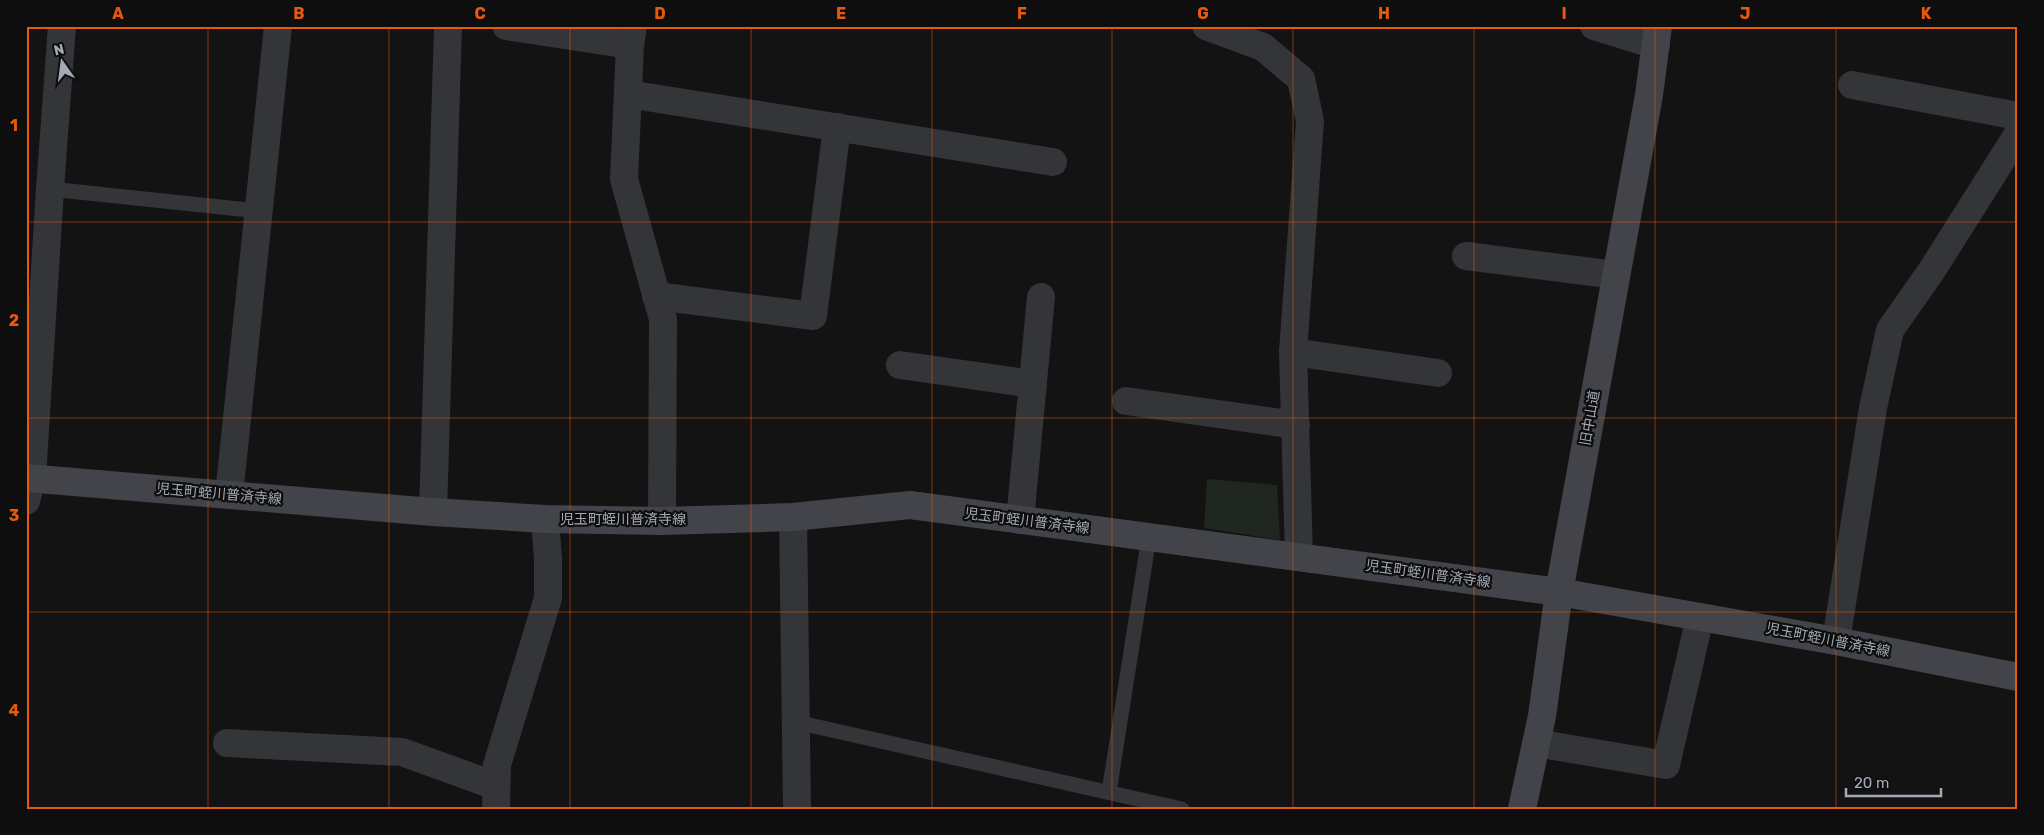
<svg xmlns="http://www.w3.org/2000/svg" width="2044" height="835" font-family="Rubik,'Noto Sans JP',sans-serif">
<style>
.green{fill:#1f2720}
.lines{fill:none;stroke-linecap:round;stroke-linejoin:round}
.lane{stroke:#343539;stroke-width:15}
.street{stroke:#343539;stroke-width:28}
.secondary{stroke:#424449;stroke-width:28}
.grid{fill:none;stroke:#e8590c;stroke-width:1;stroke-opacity:0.55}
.labels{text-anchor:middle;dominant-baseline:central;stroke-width:4.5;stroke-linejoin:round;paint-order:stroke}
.street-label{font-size:14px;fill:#a4aab5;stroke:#0e0e0f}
.neatline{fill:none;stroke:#e8590c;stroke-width:2}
.grid-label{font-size:16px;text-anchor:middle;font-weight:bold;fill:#e8590c}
</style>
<rect width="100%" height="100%" fill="#131314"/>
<!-- green -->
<polygon class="green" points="1207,479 1277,485 1280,540 1204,528"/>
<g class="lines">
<!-- lane -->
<g class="lane">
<polyline points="50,189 259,211"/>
<polyline points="796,722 1182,809"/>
<polyline points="1109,792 1149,537"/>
</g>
<!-- street -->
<g class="street">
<polyline points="506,26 630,45"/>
<polyline points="633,26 630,45 624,179 663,319 662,521"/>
<polyline points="1206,26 1263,47 1301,79 1310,121 1293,352 1299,556"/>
<polyline points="1594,26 1656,45"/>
<polyline points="1852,85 2018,116"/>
<polyline points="628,94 1053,162"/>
<polyline points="1466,256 1616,275"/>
<polyline points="656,296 813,316 837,127"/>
<polyline points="1293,352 1438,373"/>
<polyline points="900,365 1033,384"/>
<polyline points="1126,401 1296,425"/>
<polyline points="229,495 278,26"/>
<polyline points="26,501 32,478 50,189 62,26"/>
<polyline points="433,512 448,26"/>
<polyline points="793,517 797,809"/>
<polyline points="1020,520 1041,297"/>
<polyline points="1836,641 1873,408 1890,330 1932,270 2018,134"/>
<polyline points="227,743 402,752 496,786"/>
<polyline points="1536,743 1666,765 1700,617"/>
<polyline points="496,809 497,765 548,598 548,559 545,519"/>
</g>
<!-- secondary -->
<g class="secondary">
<polyline points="26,478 433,512 545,519 662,521 793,517 910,505 1559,592 1836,641 2018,677"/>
<polyline points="1522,809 1542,716 1559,592 1649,95 1658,26"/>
</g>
</g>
<!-- grid -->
<path class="grid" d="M208,26v783M389,26v783M570,26v783M751,26v783M932,26v783M1112,26v783M1293,26v783M1474,26v783M1655,26v783M1836,26v783M26,222h1992M26,418h1992M26,612h1992"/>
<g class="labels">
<!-- street labels -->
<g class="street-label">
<text transform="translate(1590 418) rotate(-80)">旧中山道</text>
<text transform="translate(219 494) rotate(5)">児玉町蛭川普済寺線</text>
<text x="623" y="519">児玉町蛭川普済寺線</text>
<text transform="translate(1027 521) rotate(7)">児玉町蛭川普済寺線</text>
<text transform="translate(1428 574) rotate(8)">児玉町蛭川普済寺線</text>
<text transform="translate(1828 640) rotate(11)">児玉町蛭川普済寺線</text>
</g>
</g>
<!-- border -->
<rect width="2044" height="835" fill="none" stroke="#0e0e0f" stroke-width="55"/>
<!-- north arrow -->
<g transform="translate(62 62) rotate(346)" stroke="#0e0e0f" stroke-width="4" paint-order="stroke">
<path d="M0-4L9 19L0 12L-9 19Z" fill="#a4aab5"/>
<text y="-8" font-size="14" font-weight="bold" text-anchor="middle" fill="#a4aab5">N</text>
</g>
<!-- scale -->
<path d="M1846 788v8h95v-8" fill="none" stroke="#a4aab5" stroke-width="2.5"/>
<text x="1854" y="788" font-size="15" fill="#a4aab5" stroke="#0e0e0f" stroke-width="4" paint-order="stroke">20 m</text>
<rect x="28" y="28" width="1988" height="780" class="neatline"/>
<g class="grid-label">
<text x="118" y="19">A</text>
<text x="299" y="19">B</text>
<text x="480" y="19">C</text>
<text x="660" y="19">D</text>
<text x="841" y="19">E</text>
<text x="1022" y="19">F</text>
<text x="1203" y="19">G</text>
<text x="1384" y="19">H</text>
<text x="1564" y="19">I</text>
<text x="1745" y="19">J</text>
<text x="1926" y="19">K</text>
<text x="14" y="131">1</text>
<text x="14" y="326">2</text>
<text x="14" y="521">3</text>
<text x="14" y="716">4</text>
</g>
</svg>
